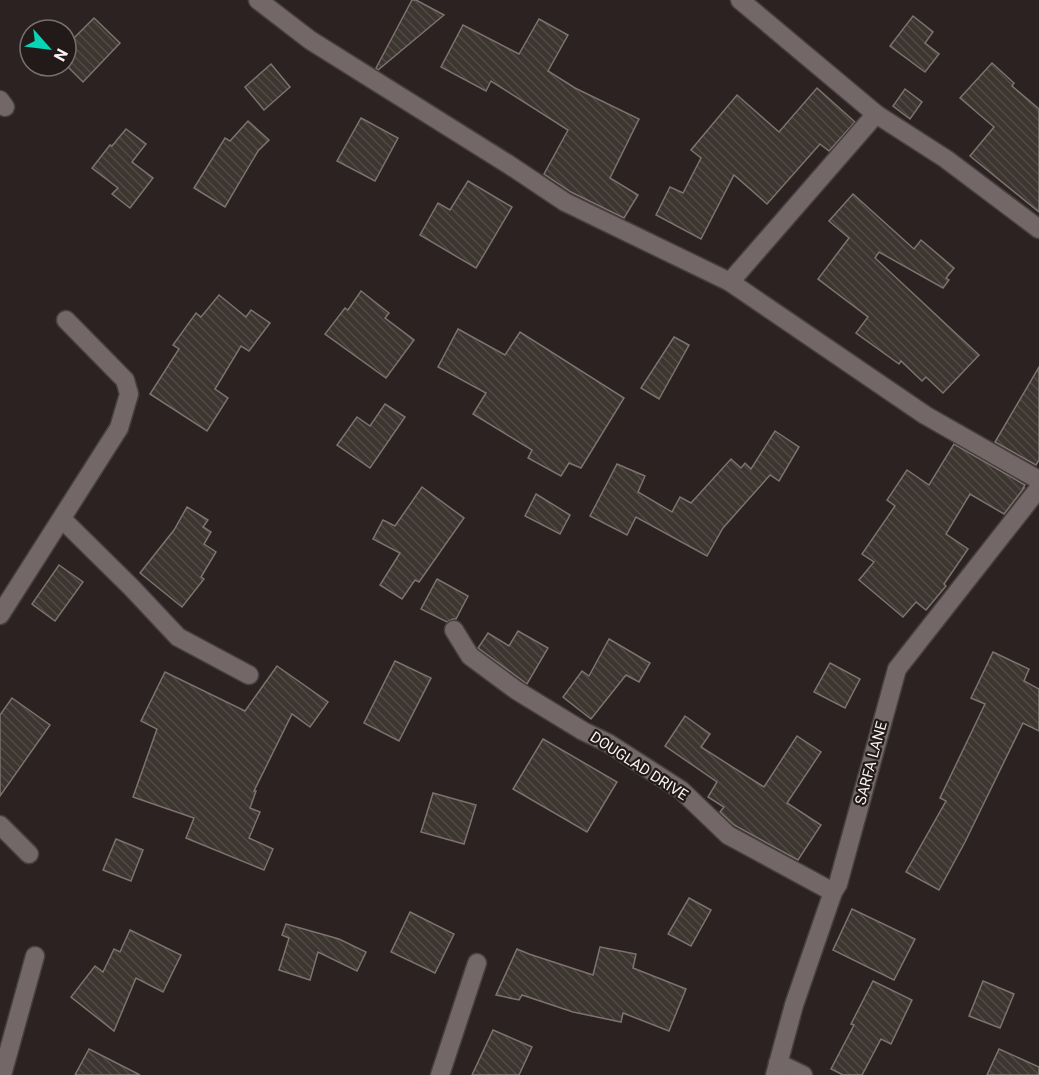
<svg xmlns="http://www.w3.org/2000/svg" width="1039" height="1075" font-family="Roboto,sans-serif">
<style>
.building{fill:url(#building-back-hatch);stroke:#7d736e;stroke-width:1.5}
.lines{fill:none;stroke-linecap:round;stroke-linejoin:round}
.minor-casing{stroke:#463f3f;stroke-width:21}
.minor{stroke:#736767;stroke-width:18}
.labels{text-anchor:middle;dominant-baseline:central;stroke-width:4.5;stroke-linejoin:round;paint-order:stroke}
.street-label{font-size:15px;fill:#f9f2f2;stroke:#221919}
</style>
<defs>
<pattern id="building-back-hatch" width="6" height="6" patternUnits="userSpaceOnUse" patternTransform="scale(1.5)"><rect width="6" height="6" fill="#3d3530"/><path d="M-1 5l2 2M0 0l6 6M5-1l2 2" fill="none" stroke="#504944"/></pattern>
</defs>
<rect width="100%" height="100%" fill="#2c2222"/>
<!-- building -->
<g class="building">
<polygon points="412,0 416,0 444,15 378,70 376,68"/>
<polygon points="913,16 933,32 925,43 939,54 925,72 890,46"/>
<polygon points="94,18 120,43 83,82 66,65 66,46"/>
<polygon points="539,19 568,35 548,71 575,88 639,119 610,178 638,195 624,218 571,192 544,174 568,130 491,81 486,91 441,67 463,25 519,54"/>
<polygon points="992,63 1014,83 1012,86 1039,109 1039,212 970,156 994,127 960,98"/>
<polygon points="271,64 290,87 264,110 245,87"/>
<polygon points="817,88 855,122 829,151 820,144 767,204 734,175 701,239 656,215 670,187 683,193 701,158 691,150 737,95 779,132"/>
<polygon points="905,89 922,102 910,119 893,106"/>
<polygon points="361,118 398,138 375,181 337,161"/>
<polygon points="248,121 269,140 258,151 225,207 194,188 225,138 230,141"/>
<polygon points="126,129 146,144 132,162 153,178 130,208 112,194 118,188 92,168 110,145 112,146"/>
<polygon points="468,181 512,207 476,268 420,235 438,203 450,210"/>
<polygon points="853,194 914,249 921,240 954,268 946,278 949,280 943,288 879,252 875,258 979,355 943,393 926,377 922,381 901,361 899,364 856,333 868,317 818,279 849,238 829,221"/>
<polygon points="361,291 389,313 385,318 414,340 386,378 325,334 345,308 348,310"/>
<polygon points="219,295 246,317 251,310 270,323 249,351 241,346 215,389 228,398 207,431 150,394 179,349 173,345 196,313 201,317"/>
<polygon points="458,329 505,355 520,332 624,398 581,468 569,463 561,476 528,458 532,450 473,414 486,393 438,367"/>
<polygon points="674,337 689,345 659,399 641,388"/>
<polygon points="1039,367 1039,460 1036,465 995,442"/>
<polygon points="385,404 405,417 370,468 337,445 357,417 370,426"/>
<polygon points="775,431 799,447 779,481 770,475 723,528 707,556 636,517 627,535 590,516 617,464 645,476 638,492 672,512 680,497 691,503 731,459 741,468 745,463 751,469"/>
<polygon points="954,444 1025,485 1023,488 1024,488 1004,514 970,494 946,534 968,549 944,584 946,586 926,610 916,602 903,617 859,580 874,562 862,554 895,506 887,500 907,470 929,485"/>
<polygon points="422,487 464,518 419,582 415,580 402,599 380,585 400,553 373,539 383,520 395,526"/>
<polygon points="536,494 570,515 560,534 525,516"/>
<polygon points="187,507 208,520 203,527 211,532 204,544 216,552 201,577 204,579 182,607 140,573 174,530"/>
<polygon points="59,565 83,582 55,621 32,604"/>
<polygon points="437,579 468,596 456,619 453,619 447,622 421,609"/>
<polygon points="518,631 548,648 527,684 478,648 488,633 509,646"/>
<polygon points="609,639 650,663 639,682 626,675 591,719 563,697 582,671 589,676"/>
<polygon points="993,652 1029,669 1024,681 1039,689 1039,731 1023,723 965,842 939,890 906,872 946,801 940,798 985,704 971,698"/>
<polygon points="395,661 431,678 399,741 364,723"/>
<polygon points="830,663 860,679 845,708 814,692"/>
<polygon points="277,666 328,702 310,727 292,714 254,791 256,791 250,808 260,812 249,838 273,849 264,870 186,838 194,818 133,797 157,729 141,721 165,672 245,711"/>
<polygon points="12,698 50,725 0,796 0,715"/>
<polygon points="685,716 710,734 701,747 764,787 797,736 821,752 787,803 821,825 798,860 734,825 720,812 724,807 708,797 717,782 665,746"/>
<polygon points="543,739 617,782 587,832 513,789"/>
<polygon points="433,793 476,805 464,844 421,832"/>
<polygon points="116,839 143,850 131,881 103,870"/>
<polygon points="689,898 711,910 691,946 668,934"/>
<polygon points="852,909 915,939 894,980 833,950"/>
<polygon points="410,912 454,934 435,973 391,952"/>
<polygon points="286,924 339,939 366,952 357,971 318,952 310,980 279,970 289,938 282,935"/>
<polygon points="130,930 181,955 163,992 136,978 114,1031 71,997 95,966 103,972 114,949 120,952"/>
<polygon points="600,947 636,954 633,968 686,989 669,1031 623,1013 621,1022 573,1012 522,995 519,1000 496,995 517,949 529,954 593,975"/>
<polygon points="873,981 912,1000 891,1044 881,1039 862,1075 843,1075 831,1069 854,1025 851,1024"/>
<polygon points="983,981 1014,994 1000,1028 969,1016"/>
<polygon points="493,1030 532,1047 519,1075 472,1075"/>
<polygon points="89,1049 140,1075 75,1075"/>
<polygon points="999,1049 1039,1067 1039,1075 987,1075"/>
</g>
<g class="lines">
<defs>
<g id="minor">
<polyline points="258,0 310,40 508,164 565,202 730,282 876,114"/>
<polyline points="740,0 876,114 946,159 1039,229"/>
<polyline points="0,100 5,107"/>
<polyline points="730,282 925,415 1039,480"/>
<polyline points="62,519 132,588 178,637 249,675"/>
<polyline points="0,615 119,428 129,394 125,380 66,320"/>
<polyline points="454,630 470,656 516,690 583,731 608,743 681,790 728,835 833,892"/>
<polyline points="0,825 29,854"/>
<polyline points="778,1063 803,1075"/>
<polyline points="2,1075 35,956"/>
<polyline points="440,1075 477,963"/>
<polyline points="775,1075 794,1005 833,892 838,884 897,669 1039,488"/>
</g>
</defs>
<!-- minor casing -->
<use href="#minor" class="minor-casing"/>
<!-- minor -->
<use href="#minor" class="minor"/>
</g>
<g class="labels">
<!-- street labels -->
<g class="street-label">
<text transform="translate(871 763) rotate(-75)">SARFA LANE</text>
<text transform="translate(639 766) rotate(33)">DOUGLAD DRIVE</text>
</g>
</g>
<!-- north arrow -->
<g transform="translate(48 48) rotate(118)"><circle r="28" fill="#221919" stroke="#787070" stroke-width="1.5"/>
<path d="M0-4.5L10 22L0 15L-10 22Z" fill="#07d5b6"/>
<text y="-9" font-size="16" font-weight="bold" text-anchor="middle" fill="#f9f2f2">N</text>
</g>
</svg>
